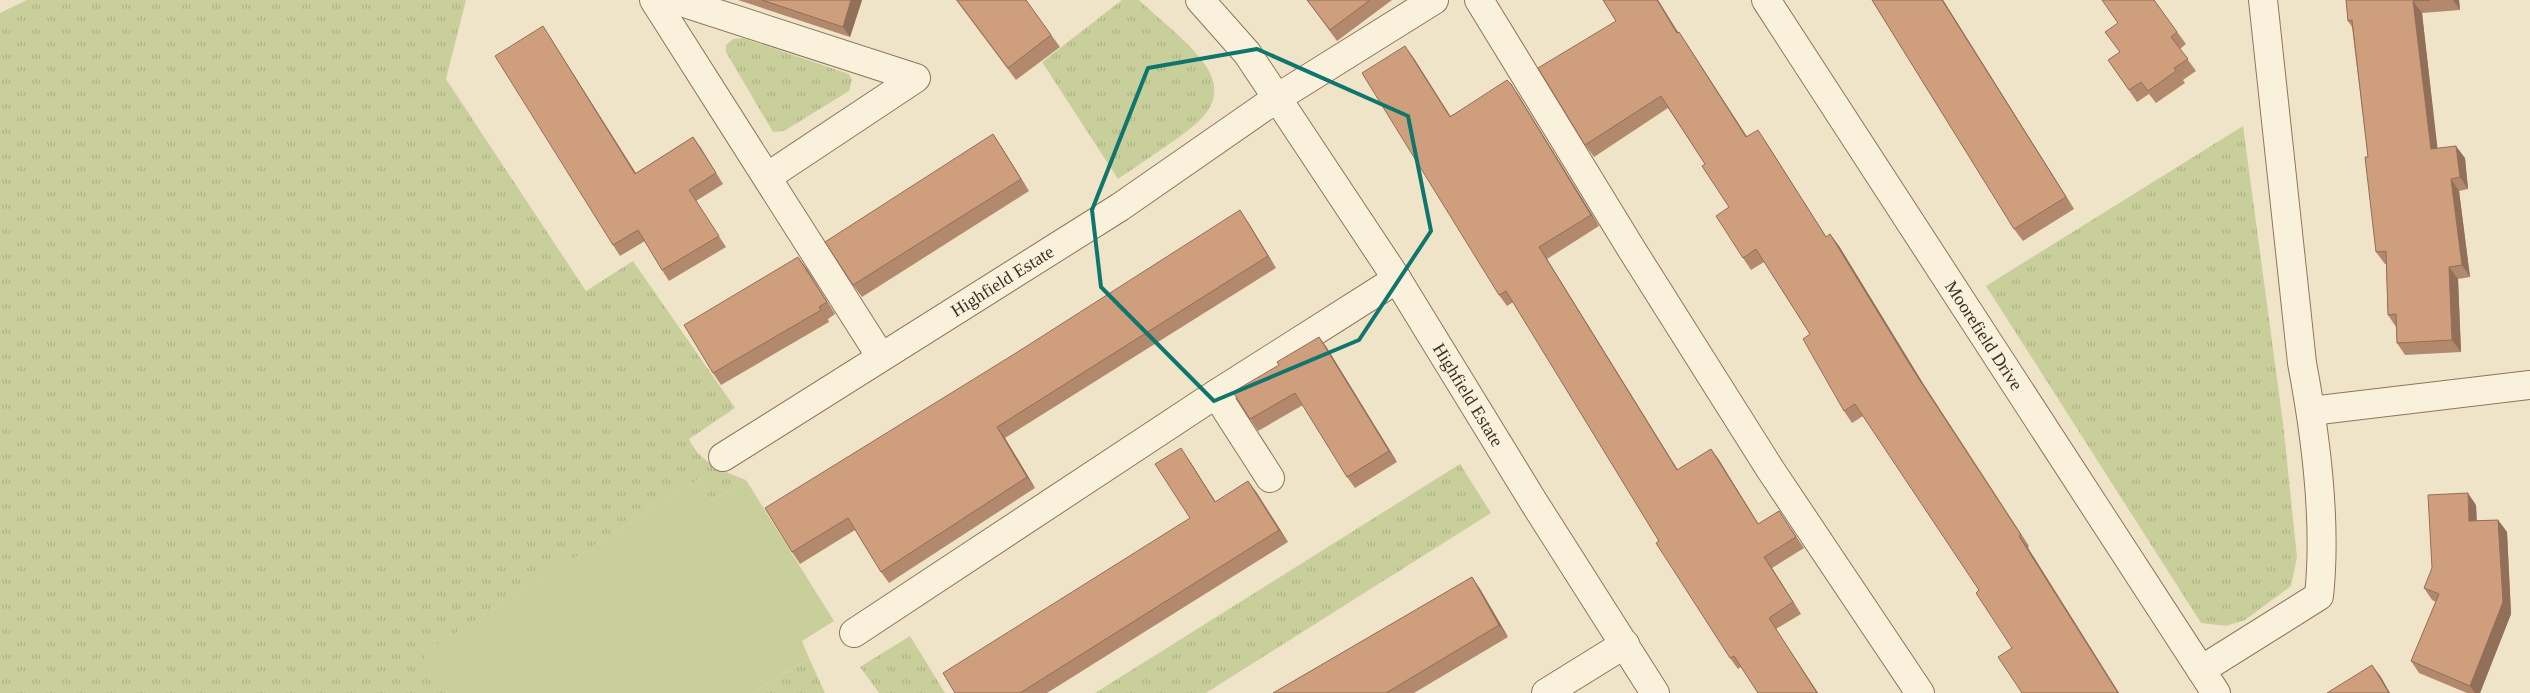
<svg xmlns="http://www.w3.org/2000/svg" width="2530" height="693" font-family="Georgia,serif">
<style>
.grass{fill:url(#grass-tufts)}
.pitch{fill:#c9cf9b}
.lines{fill:none;stroke-linecap:round;stroke-linejoin:round}
.minor-casing{stroke:#8d765c;stroke-width:30}
.minor{stroke:#faf1dc;stroke-width:28}
.wall{fill:#b2896c}
.shaded-wall{fill:#916f58}
.building{fill:#cf9f7d;stroke:#916f58}
.marked{fill:none;stroke:#0f766e;stroke-width:4;stroke-linejoin:round}
.labels{text-anchor:middle;dominant-baseline:central;stroke-width:5;stroke-linejoin:round;paint-order:stroke}
.street-label{font-size:18px;fill:#3d2e20;stroke:#f7eed8}
</style>
<defs>
<pattern id="grass-tufts" width="24" height="20" patternUnits="userSpaceOnUse" patternTransform="scale(1.25)"><rect width="24" height="20" fill="#c9cf9b"/><path d="M3 7l-1-3M5 7V3M7 7l1-3M15 17l-1-3M17 17v-4M19 17l1-3" fill="none" stroke="#aeb285"/></pattern>
</defs>
<rect width="100%" height="100%" fill="#f0e4c8"/>
<!-- grass -->
<g class="grass">
<path d="M27,0h439l-20,79 140,212 47,-30 102,147 -46,31c12,25 33,31 57,41l-35,21 -12,-22 -276,175 25,39h-448v-680z"/>
<path d="M1122,0h17c20,19 44,37 61,58 35,42 -1,66 -35,89 -16,11 -31,21 -47,32l-76,-117z"/>
<polygon points="743,38 849,74 852,80 849,91 784,131 773,132 726,52 726,45 733,39"/>
<polygon points="2243,126 2283,423 2297,557 2291,586 2245,620 2226,626 2201,623 1986,286"/>
<polygon points="1460,464 1491,513 1206,693 1095,693"/>
<polygon points="910,636 945,693 879,693 860,667"/>
<polygon points="809,658 825,693 752,693"/>
</g>
<!-- pitch -->
<polygon class="pitch" points="699,479 711,501 746,480 834,621 802,641 809,658 752,693 448,693 422,654"/>
<g class="lines">
<defs>
<g id="minor">
<polyline points="654,0 881,357"/>
<polyline points="675,0 916,78 767,177"/>
<path id="s1" d="M1200,0l47,53 30,45 120,181 136,222 122,192"/>
<polyline points="1479,0 1632,250 1770,469 1920,693"/>
<path id="s2" d="M1766,0l450,693"/>
<polyline points="1216,394 1270,478"/>
<polyline points="2311,411 2530,385"/>
<path id="s3" d="M723,457l397,-250 157,-109 157,-98"/>
<polyline points="854,633 1216,394 1397,279"/>
<path d="M2201,670l118,-74c8,-75 -3,-159 -17,-233l-39,-363"/>
<polyline points="1546,693 1625,644"/>
</g>
</defs>
<!-- minor casing -->
<use href="#minor" class="minor-casing"/>
<!-- minor -->
<use href="#minor" class="minor"/>
</g>
<!-- wall -->
<g class="wall">
<polygon points="738,0 862,0 850,37"/>
<polygon points="956,0 1026,0 1060,47 1016,80"/>
<polygon points="1307,0 1392,0 1337,41"/>
<polygon points="1603,0 1658,0 1678,33 1687,44 1747,137 1766,142 1826,237 1830,234 1839,246 1924,385 2029,546 2028,548 2119,693 2022,693 2012,648 1979,590 1863,416 1852,423 1844,411 1810,334 1764,262 1751,270 1743,258 1729,207 1705,164 1668,108 1594,157 1585,145 1616,21"/>
<polygon points="1872,0 1943,0 2074,209 2023,241 2014,229"/>
<polygon points="2154,0 2186,44 2180,49 2196,71 2183,80 2185,83 2156,103 2149,94 2137,102 2108,60 2120,52"/>
<polygon points="2346,0 2459,0 2460,10 2422,13 2437,149 2465,158 2468,189 2459,191 2470,277 2458,279 2461,352 2405,355 2397,343 2396,327 2388,315 2386,264 2385,264 2376,252 2368,157 2352,27 2348,21"/>
<polygon points="550,37 636,173 693,137 723,184 696,201 726,247 669,281 662,270 645,241 620,256 613,245"/>
<polygon points="1413,57 1450,116 1511,84 1519,96 1599,226 1547,259 1678,470 1711,449 1719,460 1758,524 1779,511 1804,548 1772,568 1801,614 1776,629 1818,693 1758,693 1741,667 1738,669 1730,658 1513,302 1507,306 1499,295"/>
<polygon points="993,134 1029,191 862,297 853,285"/>
<polygon points="1248,222 1276,268 1005,438 1035,488 889,583 881,572 855,530 800,564 792,552"/>
<polygon points="798,257 835,314 828,319 829,322 721,385 713,373"/>
<polygon points="1319,337 1327,348 1397,462 1355,488 1347,477 1303,405 1258,431 1250,419 1279,365"/>
<polygon points="1189,460 1216,502 1248,481 1288,542 1047,693 955,693 1190,518"/>
<polygon points="2476,505 2477,521 2498,520 2507,532 2511,614 2480,693 2467,693 2419,673 2411,661 2436,602 2432,600 2424,588"/>
<polygon points="1472,577 1480,589 1508,637 1414,693 1273,693"/>
</g>
<!-- shaded-wall -->
<g class="shaded-wall">
<polygon points="851,0 862,0 850,37 843,27"/>
<polygon points="1657,0 1658,0 1686,45 1677,33"/>
<polygon points="1942,0 1943,0 2074,209 2066,197"/>
<polygon points="2453,0 2459,0 2460,10"/>
<polygon points="2413,1 2422,13 2439,161 2431,149"/>
<polygon points="543,26 550,37 643,185 635,174"/>
<polygon points="1679,32 1687,44 1755,149 1746,137"/>
<polygon points="1405,46 1413,57 1458,128 1450,117"/>
<polygon points="1511,84 1519,96 1599,226 1591,215"/>
<polygon points="1758,130 1766,142 1834,249 1826,237"/>
<polygon points="993,134 1001,146 1029,191 1021,179"/>
<polygon points="693,137 701,148 723,184 716,173"/>
<polygon points="2456,146 2465,158 2468,189 2460,177"/>
<polygon points="2451,179 2459,191 2470,277 2462,265"/>
<polygon points="1240,210 1248,222 1276,268 1268,256"/>
<polygon points="1830,234 1839,246 1924,385 2029,546 1915,373"/>
<polygon points="1539,247 1547,259 1685,482 1677,470"/>
<polygon points="798,257 807,269 835,314 827,302"/>
<polygon points="2449,267 2458,279 2461,352 2452,340"/>
<polygon points="1319,337 1327,348 1397,462 1389,451"/>
<polygon points="997,427 1005,438 1035,488 1027,477"/>
<polygon points="1181,448 1189,460 1223,514 1215,502"/>
<polygon points="1711,449 1719,460 1766,536 1758,524"/>
<polygon points="1248,481 1257,493 1288,542 1279,530"/>
<polygon points="2468,493 2476,505 2477,533 2469,521"/>
<polygon points="2498,520 2507,532 2511,614 2480,693 2475,693 2470,686"/>
<polygon points="2019,536 2028,548 2119,693 2118,693"/>
<polygon points="1764,557 1772,568 1801,614 1793,602"/>
<polygon points="1472,577 1480,589 1508,637 1499,625"/>
<polygon points="1769,618 1776,629 1818,693 1817,693"/>
<polygon points="2372,665 2381,677 2390,693 2389,693"/>
</g>
<!-- building -->
<g class="building">
<polygon points="762,0 851,0 843,27"/>
<polygon points="957,0 1026,0 1051,35 1008,68"/>
<polygon points="1307,0 1370,0 1330,30"/>
<polygon points="1603,0 1657,0 1677,33 1679,32 1746,137 1758,130 1826,237 1830,234 1915,373 2021,535 2019,536 2118,693 2022,693 1998,657 2012,648 1976,593 1979,590 1855,404 1844,411 1803,339 1810,334 1756,249 1743,258 1716,216 1729,207 1702,166 1705,164 1661,96 1585,145 1538,68 1616,21"/>
<polygon points="1872,0 1942,0 2066,197 2014,229"/>
<polygon points="2102,0 2154,0 2177,32 2171,37 2188,59 2174,68 2176,71 2148,91 2141,82 2129,90 2108,60 2120,52 2105,32 2118,23"/>
<polygon points="2346,0 2430,0 2413,1 2431,149 2456,146 2460,177 2451,179 2462,265 2449,267 2452,340 2397,343 2396,314 2388,315 2386,251 2376,252 2365,157 2368,157 2352,20 2348,21"/>
<polygon points="543,26 635,174 693,137 716,173 689,190 719,236 662,270 638,230 613,245 495,56"/>
<polygon points="1405,46 1450,117 1507,80 1511,84 1591,215 1539,247 1677,470 1711,449 1758,524 1779,511 1796,537 1764,557 1793,602 1769,618 1817,693 1758,693 1734,656 1730,658 1656,543 1659,541 1506,291 1499,295 1362,73"/>
<polygon points="993,134 1021,179 853,285 825,242"/>
<polygon points="1240,210 1268,256 997,427 1027,477 881,572 848,518 792,552 765,508 1016,353"/>
<polygon points="798,257 827,302 819,307 821,310 713,373 684,325"/>
<polygon points="1319,337 1389,451 1347,477 1295,393 1250,419 1233,392 1279,365 1277,362"/>
<polygon points="1181,448 1215,502 1248,481 1279,530 1020,693 955,693 943,673 1190,518 1155,464"/>
<polygon points="2468,493 2469,521 2498,520 2503,602 2470,686 2411,661 2439,594 2424,588 2432,568 2428,495"/>
<polygon points="1472,577 1499,625 1386,693 1273,693"/>
<polygon points="2372,665 2389,693 2327,693"/>
</g>
<!-- marked area -->
<path class="marked" d="M1257,49l151,67 23,115 -72,109 -145,61 -113,-114 -9,-77 56,-142z"/>
<g class="labels">
<!-- street labels -->
<g class="street-label">
<text stroke="none"><textPath href="#s3" startOffset="330">Highfield Estate</textPath></text>
<text stroke="none"><textPath href="#s2" startOffset="400">Moorefield Drive</textPath></text>
<text stroke="none"><textPath href="#s1" startOffset="478">Highfield Estate</textPath></text>
</g>
</g>
</svg>
